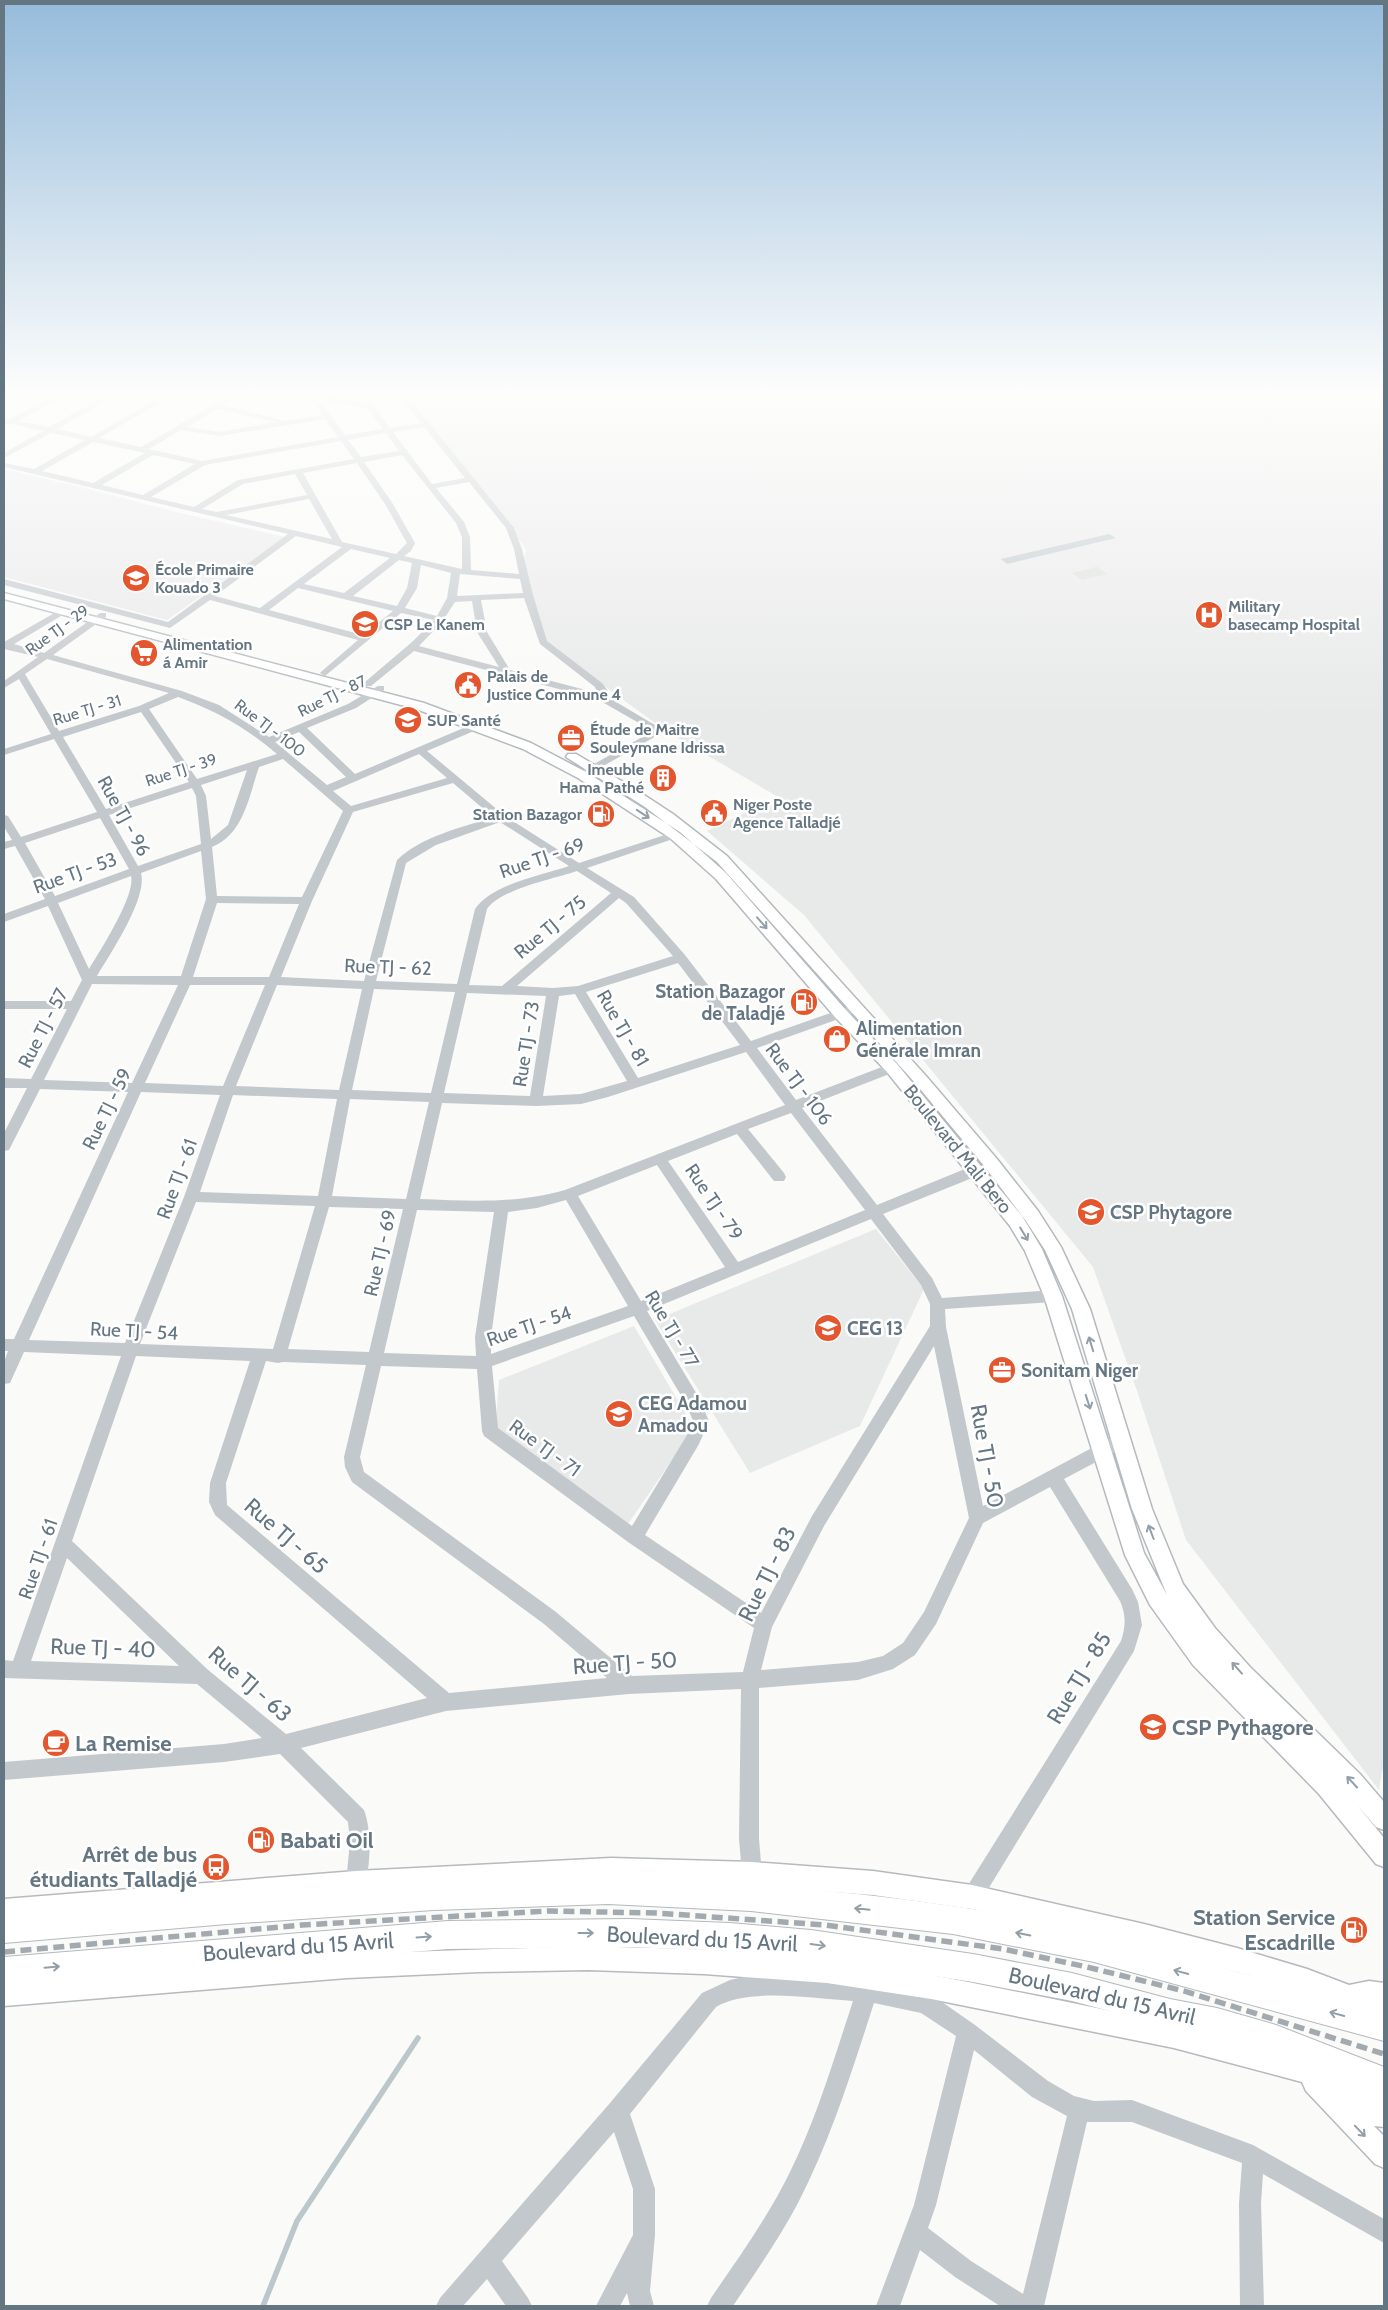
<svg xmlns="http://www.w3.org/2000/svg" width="1388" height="2310" font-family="Cabin,sans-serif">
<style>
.built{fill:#e8e9e9}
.green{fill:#dadfd7}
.water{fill:#bbc7cb}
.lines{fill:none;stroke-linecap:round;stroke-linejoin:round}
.stream{stroke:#bbc7cb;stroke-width:5.5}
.major-casing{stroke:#b5babe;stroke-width:3}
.highway-casing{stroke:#b4b9bd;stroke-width:2}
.minor{fill:#c3c8cc;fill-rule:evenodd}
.major{fill:#fff;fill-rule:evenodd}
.highway{fill:#fff;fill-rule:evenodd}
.rail{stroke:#a2aab0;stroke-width:5.5;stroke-dasharray:11 5.5;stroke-linecap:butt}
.oneway{stroke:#939fa8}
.labels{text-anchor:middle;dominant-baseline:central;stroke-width:5;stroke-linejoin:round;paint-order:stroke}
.far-poi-label{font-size:16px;font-weight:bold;fill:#657683;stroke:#fff;text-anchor:start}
.far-street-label{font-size:16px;fill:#657683;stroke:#fff}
.street-label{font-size:19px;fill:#657683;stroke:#fff}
.poi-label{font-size:19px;font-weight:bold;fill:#657683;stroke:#fff;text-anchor:start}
.near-street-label{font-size:22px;fill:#657683;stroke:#fff}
.near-poi-label{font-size:22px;font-weight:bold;fill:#657683;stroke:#fff;text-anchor:start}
</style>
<rect width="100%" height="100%" fill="#fafaf8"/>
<!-- built -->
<g class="built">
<polygon points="405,393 1384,393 1384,1760 1379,1790 1186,1540 1137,1391 1093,1267 804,915 707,831 778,797 666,731 544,642 522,569 526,550 500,511"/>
<polygon points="4,469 81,487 180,513 285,537 167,620 4,577"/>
<polygon points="876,1229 924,1289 860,1426 750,1473 655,1320"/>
<polygon points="634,1326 694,1428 628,1524 495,1435 499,1380"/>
</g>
<!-- green -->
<polygon class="green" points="1097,567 1107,574 1082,580 1072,573"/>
<!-- water -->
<polygon class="water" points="1109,534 1116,538 1007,564 1001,559"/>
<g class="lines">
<!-- stream -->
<polyline class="stream" points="263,2306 297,2221 418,2038"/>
<defs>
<g id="major">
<polygon points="4,593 424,703 531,743 586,772 680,832 726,873 845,1009 897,1064 1022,1216 1042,1249 1062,1296 1144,1553 1167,1595 1132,1509 1072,1309 1045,1250 1026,1221 985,1167 916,1084 717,862 645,807 566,757 568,754 576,754 635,789 673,814 727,856 926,1076 997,1159 1038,1211 1061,1247 1090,1309 1152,1509 1183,1584 1215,1628 1250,1667 1360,1774 1384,1802 1384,1830 1376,1827 1357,1805 1384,1838 1384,1867 1376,1864 1319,1794 1193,1665 1150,1605 1125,1555 1044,1296 1025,1251 1010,1226 887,1072 835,1017 716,879 670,838 578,778 523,749 416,709 4,599"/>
<polygon points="611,1858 752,1862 873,1871 972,1885 1144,1924 1237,1948 1307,1969 1349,1985 1369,1981 1384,1983 1384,2023 1307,1993 1237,1972 1144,1948 972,1909 873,1895 752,1886 611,1882 356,1895 4,1923 4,1899 356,1871"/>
<path d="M588,1946c80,3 161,3 240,13 76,9 150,25 225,40 112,23 223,47 331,84v44l-10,-1 10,10v32l-9,-4 -69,-73 -4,-9 -128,-34 -243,-49 -104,-16 -123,-9 -116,-4 -109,2 -132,6 -343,28v-24l343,-28z"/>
</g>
<g id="highway">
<path d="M608,1876c115,6 230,13 344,30 144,21 291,69 432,107v28l-290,-79 -141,-28 -202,-23 -143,-7 -174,6 -207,14 -223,19v-28l223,-19 207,-14z"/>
<polygon points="630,1919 730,1923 811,1930 973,1954 1072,1973 1170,1999 1217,2008 1276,2025 1384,2067 1384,2097 1276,2053 1217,2036 1170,2027 1072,2001 973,1982 889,1969 811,1958 730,1951 630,1947 448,1949 4,1985 4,1957 448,1921"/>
</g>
</defs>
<!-- major casing -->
<use href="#major" class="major-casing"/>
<!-- highway casing -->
<use href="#highway" class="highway-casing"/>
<!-- minor -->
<g class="minor">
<polygon points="9,393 18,393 4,400 4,395"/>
<path d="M60,393h9l-51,28 31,6 62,-34h9l-63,36 34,8 69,-40 -15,-4h32l-78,45 42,9 93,-54h9l-20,12 62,16 38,-6 -12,-17 -18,-5h22l49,10 -8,-10h8l26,35 31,-5 -24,-30h8l109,135 8,21 11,46 14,46 55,42 6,8 -2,5 59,35 -83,47 -4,-1v-4l75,-42 -56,-32 -183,-48 -43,35h-6v-4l47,-40 22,-22 -33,-7 -76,63 -5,-3 2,-2 36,-31 -148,-40 -40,28 -166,-43v-6l164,43 120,-88 -284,-67v-4l30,6 51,-29 -34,-7 -47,25v-5l39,-22 -31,-7 -7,1 -1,-7 6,1zM319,399l49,10 15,20 -38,6zM218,409l57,13 -56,10 -32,-5zM325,419l13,18 -136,24 -53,-12 32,-19 38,6zM424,427l41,51 -33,6 -39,-52zM386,433l13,18 -38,6 -13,-17zM341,441l13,18 -116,21 -44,27 -43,-10 54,-32zM93,442l52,11 -52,30 -51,-12zM153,455l42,9 -52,31 -41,-10zM402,455l54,68 6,14v32l-58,-13 7,-5 4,-8 -22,-39 -29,-42zM357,463l28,41 22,39 -11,11 -54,-12 -39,-69zM295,474l12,21 -90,17 -15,-3 41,-25zM469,482l37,46 8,21 5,25 -48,-4 -1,-33 -6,-15 -28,-34zM309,499l23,40 -106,-24zM296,536l46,11 -82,61 -45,-12zM351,549l39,9 -46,35 -40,-9zM399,560l13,3 -5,25 -10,18 -44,-10zM421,565l30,8 -4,25 -10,18 -32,-8 12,-20zM460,574l60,5 3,14 -66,3zM298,588l95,23 -30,24 -94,-25zM524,598l16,46 55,43 2,6 -87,-23 -23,-38 -6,-32zM472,601l5,31 22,35 -80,-21 23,-24 13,-20z"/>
<path d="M63,608l5,3 -2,2 -52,31 30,9 56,-40h6v4l-53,38 129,36 37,14 50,32 79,-33 30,-18h6v4l-28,18 -49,20 48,46 118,-50h8v4l-54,23 78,65 74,47 92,-30h8l2,2 -2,2 -92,31 47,29 51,58 66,86 102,-36h8l2,3 -2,3 -104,37 39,52 91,-35h10l2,3 -2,3 -95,37 75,97 95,-39h10l2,4 -2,4 -99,40 49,64 10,20 111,-8 5,2 2,4 -2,4 -5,2 -108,7 1,18 37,179 133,-71 6,-2 6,2 2,5 -2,5 -64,34 68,110 6,13 4,23 -8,26 -155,253 -7,3 -7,-3 -3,-7 3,-7 156,-249c5,-15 5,-26 -1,-40l-70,-114 -67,36 -47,101 -21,31 -22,14 -35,11 -99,8v151l3,35 -3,7 -7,3 -7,-3 -3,-7 -3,-35 2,-150 -112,5 -183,17 -145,37 63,62c8,20 7,60 -1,80l-7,3 -7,-3 -3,-7 4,-42 -2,-19 -68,-68 -56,8 -220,18v-18l220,-18 38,-6 -65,-54 -193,-6v-18l9,1 108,-305 -97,-4 -14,31 -6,1v-22l4,-11h-4v-12h10l114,-247 -88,-3 -31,61 -5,1v-18l23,-45h-23v-10l27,1 36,-70h-63v-8h67l11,-21 -34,-74 -44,16v-8l41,-15 -30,-53 -11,3v-7l8,-2 -8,-13v-12l4,1 13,21 76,-25 -43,-73 -50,16v-6l47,-15 -32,-55 -15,9v-7l34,-24 -34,-8v-7zM47,659l122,34 -30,13 -80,25 -34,-57zM178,697c37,13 70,32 99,57l-80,25 -48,-70zM141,712l48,70 -83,27 -43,-72zM299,732l47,45 -19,8 -52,-43zM419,754l28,24 -96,28 -18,-15zM283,759l60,52 -41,86 -85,-1 -5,-49c32,-13 37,-51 47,-80zM247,770l-19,55 -17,14 -5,-43 -5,-11zM453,783l40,34c-32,11 -71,19 -96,43l-33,121 -83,-4 31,-76 41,-89zM192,788l4,8 5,48 -63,22 -29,-51zM100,818l29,51 -74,27 -30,-53zM500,822l69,44c-29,10 -77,18 -94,43l-18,75 -81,-3 30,-118 30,-18zM201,851l5,48 -25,77h-84c13,-22 51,-78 44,-103zM577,871l34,22 -109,93 -33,-1 18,-76c14,-20 66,-30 90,-38zM131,876c5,19 -31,75 -42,93l-31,-66zM619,898l7,5 47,53 -95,30 -25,2 -36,-2zM217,903l82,1 -30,73h-76zM678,963l62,82 -102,33 -52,-86zM92,984l86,1 -46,98 -88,-3zM190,985h75l-42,101 -78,-3zM277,985l85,4 -23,101 -103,-4zM374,989l81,3 -24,101 -79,-3zM467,993l79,3 -16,100 -86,-3zM575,994l52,87 -46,13 -38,2 16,-100zM746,1052l39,53 -220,85c-51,14 -93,11 -145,9l22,-96 94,3 45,-2 27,-7zM141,1092l79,3 -36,102 -59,146 -96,-3zM233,1095l104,4 -19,97 -118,-4zM350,1099l79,3 -23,97 -74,-3zM791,1113l74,97 -127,52 -70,-101 69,-27 37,47h10l2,-4 -2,-4 -36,-44zM657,1165l68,102 -84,34 -63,-105zM566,1200l62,106 -137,48v-17l17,-125 29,-4zM196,1202l119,4 -42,143 -133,-5zM329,1207l74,2 -34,143 -81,-3zM417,1210l77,2 -19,125 1,19 -92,-3zM871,1219l50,66 9,19v22l-118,190 -51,97 -116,-78 54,-91 10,-23 -11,-25 -51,-85zM634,1316l52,88 7,17 -6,14 -55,91 -134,-98 -6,-62zM934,1346l35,172 -45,94 -21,31 -20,13 -25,6 -97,8 11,-43 52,-101zM136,1356l114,5 -40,122 -1,19 6,13 212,183 -141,36 -79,-65 -135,-128zM266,1361l12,2 5,-1 83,3 -22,92 1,10 7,15 192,142 63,54 -158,15 -222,-188 -1,-22zM381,1366l96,3 5,62 2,5 144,106 126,86 -11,44 -111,4 -76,-64 -192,-140 -4,-15zM67,1558l112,108 -148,-5z"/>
<path d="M752,1975l115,6 55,12 20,9 33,23 73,56 26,15 20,5 38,-1 121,45 131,74v24l-121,-69 -2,29 3,103h-24l-1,-103 3,-40 -110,-41h-45l-43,184h-44l-45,-29 -35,-27 -20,56h-24l38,-101 42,-169 -35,-23 -47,-10c-22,68 -43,136 -76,200 -19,36 -43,70 -65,103h-26l4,-8c28,-41 57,-81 79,-126 27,-55 44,-113 63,-171 -39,-2 -103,-14 -137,6l-86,107 25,75v46l-5,56 4,15h-24l-3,-13 -7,13h-24l37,-71v-46l-19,-57 -112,129 26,37 4,8h-26l-19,-27 -24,27h-27l4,-8 170,-195 92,-110 28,-13zM974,2050l58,47 35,19 -44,178 -52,-33 -43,-33 8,-23z"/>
</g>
<!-- major -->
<use href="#major" class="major"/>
<!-- highway -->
<use href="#highway" class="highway"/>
<!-- rail -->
<polyline class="rail" points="4,1952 302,1925 548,1911 657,1913 825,1925 1003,1949 1087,1967 1184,1991 1384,2054"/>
</g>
<!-- one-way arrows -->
<defs><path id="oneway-shaft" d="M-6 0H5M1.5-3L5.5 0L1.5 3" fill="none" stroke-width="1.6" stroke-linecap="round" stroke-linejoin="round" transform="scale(1.25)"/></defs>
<g class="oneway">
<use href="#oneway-shaft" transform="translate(643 814) rotate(33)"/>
<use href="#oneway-shaft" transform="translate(762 923) rotate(49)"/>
<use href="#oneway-shaft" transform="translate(1024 1234) rotate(59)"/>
<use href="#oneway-shaft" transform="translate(1091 1344) rotate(-107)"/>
<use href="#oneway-shaft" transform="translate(1088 1402) rotate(72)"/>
<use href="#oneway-shaft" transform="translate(1151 1532) rotate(-111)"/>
<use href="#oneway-shaft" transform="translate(1237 1668) rotate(-132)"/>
<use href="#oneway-shaft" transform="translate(1352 1782) rotate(-133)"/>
<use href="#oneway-shaft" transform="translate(862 1909) rotate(-174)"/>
<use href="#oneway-shaft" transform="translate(586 1933)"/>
<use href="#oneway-shaft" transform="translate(1023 1934) rotate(-169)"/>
<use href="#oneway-shaft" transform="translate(424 1937) rotate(-4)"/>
<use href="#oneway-shaft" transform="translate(818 1945) rotate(8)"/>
<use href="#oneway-shaft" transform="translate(52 1967) rotate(-5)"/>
<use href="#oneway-shaft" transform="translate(1181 1972) rotate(-165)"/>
<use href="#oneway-shaft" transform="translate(1337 2014) rotate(-165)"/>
<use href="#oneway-shaft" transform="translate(1360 2131) rotate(46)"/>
</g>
<!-- sky -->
<linearGradient id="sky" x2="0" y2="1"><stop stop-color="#96bcdc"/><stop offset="0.55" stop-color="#fdfdfc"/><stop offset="1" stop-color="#fdfdfc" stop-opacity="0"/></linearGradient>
<rect width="1388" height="716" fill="url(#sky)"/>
<!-- icons -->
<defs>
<symbol id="school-disc" viewBox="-11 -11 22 22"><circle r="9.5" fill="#e4572e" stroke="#fff"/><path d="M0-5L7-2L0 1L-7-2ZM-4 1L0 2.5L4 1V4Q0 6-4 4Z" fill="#fff"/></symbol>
<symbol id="hospital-disc" viewBox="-11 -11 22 22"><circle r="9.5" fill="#e4572e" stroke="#fff"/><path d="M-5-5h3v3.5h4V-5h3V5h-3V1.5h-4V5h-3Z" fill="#fff"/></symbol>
<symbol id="supermarket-disc" viewBox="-11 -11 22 22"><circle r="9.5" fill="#e4572e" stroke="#fff"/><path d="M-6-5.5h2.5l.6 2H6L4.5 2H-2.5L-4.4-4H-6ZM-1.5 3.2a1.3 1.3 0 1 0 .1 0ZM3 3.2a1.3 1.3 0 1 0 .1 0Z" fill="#fff"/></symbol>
<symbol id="civic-disc" viewBox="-11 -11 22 22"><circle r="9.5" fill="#e4572e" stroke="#fff"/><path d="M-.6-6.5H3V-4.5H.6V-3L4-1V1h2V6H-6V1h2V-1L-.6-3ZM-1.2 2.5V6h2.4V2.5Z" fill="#fff"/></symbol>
<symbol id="university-disc" viewBox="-11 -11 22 22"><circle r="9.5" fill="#e4572e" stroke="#fff"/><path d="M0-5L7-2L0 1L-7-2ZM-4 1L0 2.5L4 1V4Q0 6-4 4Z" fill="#fff"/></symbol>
<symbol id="office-disc" viewBox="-11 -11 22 22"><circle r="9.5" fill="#e4572e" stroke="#fff"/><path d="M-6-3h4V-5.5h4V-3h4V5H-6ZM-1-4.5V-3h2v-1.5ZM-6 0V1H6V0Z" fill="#fff"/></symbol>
<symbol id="building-disc" viewBox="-11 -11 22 22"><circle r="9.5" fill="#e4572e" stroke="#fff"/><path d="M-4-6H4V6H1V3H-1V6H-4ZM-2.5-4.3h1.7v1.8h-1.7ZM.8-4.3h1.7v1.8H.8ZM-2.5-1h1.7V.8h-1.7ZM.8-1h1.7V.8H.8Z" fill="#fff"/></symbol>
<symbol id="fuel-disc" viewBox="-11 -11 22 22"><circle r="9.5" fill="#e4572e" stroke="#fff"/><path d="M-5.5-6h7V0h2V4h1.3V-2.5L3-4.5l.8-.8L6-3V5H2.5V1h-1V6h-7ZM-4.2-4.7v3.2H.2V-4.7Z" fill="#fff"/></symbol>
<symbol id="shop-disc" viewBox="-11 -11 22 22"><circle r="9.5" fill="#e4572e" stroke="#fff"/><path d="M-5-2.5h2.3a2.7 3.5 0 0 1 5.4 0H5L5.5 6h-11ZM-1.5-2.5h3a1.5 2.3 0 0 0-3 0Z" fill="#fff"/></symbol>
<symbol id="cafe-disc" viewBox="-11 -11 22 22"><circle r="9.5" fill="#e4572e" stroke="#fff"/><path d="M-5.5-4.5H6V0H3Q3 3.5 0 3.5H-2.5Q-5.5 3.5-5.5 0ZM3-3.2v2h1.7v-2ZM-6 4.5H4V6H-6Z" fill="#fff"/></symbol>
<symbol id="bus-disc" viewBox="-11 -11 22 22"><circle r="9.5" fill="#e4572e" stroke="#fff"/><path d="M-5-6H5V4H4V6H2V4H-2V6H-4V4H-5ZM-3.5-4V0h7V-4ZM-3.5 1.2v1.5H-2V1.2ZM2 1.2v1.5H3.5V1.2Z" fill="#fff"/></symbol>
</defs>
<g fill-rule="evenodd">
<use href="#school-disc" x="120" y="562" width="32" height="32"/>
<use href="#hospital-disc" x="1193" y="599" width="32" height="32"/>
<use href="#school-disc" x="349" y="608" width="32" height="32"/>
<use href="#supermarket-disc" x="128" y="637" width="32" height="32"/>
<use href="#civic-disc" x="452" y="669" width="32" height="32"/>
<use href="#university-disc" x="392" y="704" width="32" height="32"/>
<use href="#office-disc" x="555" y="722" width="32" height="32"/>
<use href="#building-disc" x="647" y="762" width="32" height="32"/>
<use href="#civic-disc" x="698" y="797" width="32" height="32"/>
<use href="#fuel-disc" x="585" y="798" width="32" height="32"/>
<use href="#fuel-disc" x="788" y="986" width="32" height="32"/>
<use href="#shop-disc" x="821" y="1023" width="32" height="32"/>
<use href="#school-disc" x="1075" y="1196" width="32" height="32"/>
<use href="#school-disc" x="812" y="1312" width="32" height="32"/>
<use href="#office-disc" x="986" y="1354" width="32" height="32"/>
<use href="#school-disc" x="603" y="1398" width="32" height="32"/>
<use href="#school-disc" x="1137" y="1711" width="32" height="32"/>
<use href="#cafe-disc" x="40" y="1727" width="32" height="32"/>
<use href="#fuel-disc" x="245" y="1824" width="32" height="32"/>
<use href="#bus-disc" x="200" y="1851" width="32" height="32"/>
<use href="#fuel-disc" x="1338" y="1914" width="32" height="32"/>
</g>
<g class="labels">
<!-- far-poi labels -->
<g class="far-poi-label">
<text x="155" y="569">École Primaire<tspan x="155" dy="18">Kouado 3</tspan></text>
<text x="1228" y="606">Military<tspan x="1228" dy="18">basecamp Hospital</tspan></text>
<text x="384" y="624">CSP Le Kanem</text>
<text x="163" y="644">Alimentation<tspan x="163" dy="18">á Amir</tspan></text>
<text x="487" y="676">Palais de<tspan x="487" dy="18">Justice Commune 4</tspan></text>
<text x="427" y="720">SUP Santé</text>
<text x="590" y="729">Étude de Maitre<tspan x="590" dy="18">Souleymane Idrissa</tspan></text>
<text x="644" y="769" text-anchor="end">Imeuble<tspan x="644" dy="18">Hama Pathé</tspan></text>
<text x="733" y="804">Niger Poste<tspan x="733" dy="18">Agence Talladjé</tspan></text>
<text x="582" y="814" text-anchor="end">Station Bazagor</text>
</g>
<!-- far-street labels -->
<g class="far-street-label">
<text transform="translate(57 630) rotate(-36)">Rue TJ - 29</text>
<text transform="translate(332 696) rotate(-26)">Rue TJ - 87</text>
<text transform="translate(87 710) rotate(-17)">Rue TJ - 31</text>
<text transform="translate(270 728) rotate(37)">Rue TJ - 100</text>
<text transform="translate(181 770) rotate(-18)">Rue TJ - 39</text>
</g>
<!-- street labels -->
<g class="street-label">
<text transform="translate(124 816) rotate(61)">Rue TJ - 96</text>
<text transform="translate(542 858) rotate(-19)">Rue TJ - 69</text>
<text transform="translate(75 873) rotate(-20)">Rue TJ - 53</text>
<text transform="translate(550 927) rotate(-40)">Rue TJ - 75</text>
<text transform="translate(388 967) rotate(2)">Rue TJ - 62</text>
<text transform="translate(43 1028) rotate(-63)">Rue TJ - 57</text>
<text transform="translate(623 1028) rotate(60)">Rue TJ - 81</text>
<text transform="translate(526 1044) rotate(-81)">Rue TJ - 73</text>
<text transform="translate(799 1084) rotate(53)">Rue TJ - 106</text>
<text transform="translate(107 1109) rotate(-64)">Rue TJ - 59</text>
<text transform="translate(958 1149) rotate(51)">Boulevard Mali Bero</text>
<text transform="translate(177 1179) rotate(-70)">Rue TJ - 61</text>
<text transform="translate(714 1202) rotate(56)">Rue TJ - 79</text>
<text transform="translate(380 1253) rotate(-77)">Rue TJ - 69</text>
<text transform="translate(529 1326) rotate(-19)">Rue TJ - 54</text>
<text transform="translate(672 1329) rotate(59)">Rue TJ - 77</text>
<text transform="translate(134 1331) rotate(3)">Rue TJ - 54</text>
<text transform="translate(545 1448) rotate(36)">Rue TJ - 71</text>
<text transform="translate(38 1559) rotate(-71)">Rue TJ - 61</text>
</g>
<!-- poi labels -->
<g class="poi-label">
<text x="785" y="991" text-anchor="end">Station Bazagor<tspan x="785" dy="22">de Taladjé</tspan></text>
<text x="856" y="1028">Alimentation<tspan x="856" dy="22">Générale Imran</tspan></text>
<text x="1110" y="1212">CSP Phytagore</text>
<text x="847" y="1328">CEG 13</text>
<text x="1021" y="1370">Sonitam Niger</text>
<text x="638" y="1403">CEG Adamou<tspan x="638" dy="22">Amadou</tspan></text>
</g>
<!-- near-street labels -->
<g class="near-street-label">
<text transform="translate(987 1456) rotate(80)">Rue TJ - 50</text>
<text transform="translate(286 1536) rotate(41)">Rue TJ - 65</text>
<text transform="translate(767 1574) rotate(-64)">Rue TJ - 83</text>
<text transform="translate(103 1648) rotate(2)">Rue TJ - 40</text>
<text transform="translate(625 1663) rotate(-4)">Rue TJ - 50</text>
<text transform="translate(1079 1678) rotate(-59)">Rue TJ - 85</text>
<text transform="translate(250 1684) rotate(41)">Rue TJ - 63</text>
<text transform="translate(702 1939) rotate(3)">Boulevard du 15 Avril</text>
<text transform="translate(298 1947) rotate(-4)">Boulevard du 15 Avril</text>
<text transform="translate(1102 1996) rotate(13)">Boulevard du 15 Avril</text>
</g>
<!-- near-poi labels -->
<g class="near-poi-label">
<text x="1172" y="1727">CSP Pythagore</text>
<text x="75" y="1743">La Remise</text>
<text x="280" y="1840">Babati Oil</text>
<text x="197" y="1854" text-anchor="end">Arrêt de bus<tspan x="197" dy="25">étudiants Talladjé</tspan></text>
<text x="1335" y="1917" text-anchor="end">Station Service<tspan x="1335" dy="25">Escadrille</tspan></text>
</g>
</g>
<!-- border -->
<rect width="1388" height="2310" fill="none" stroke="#657683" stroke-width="10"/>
</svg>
